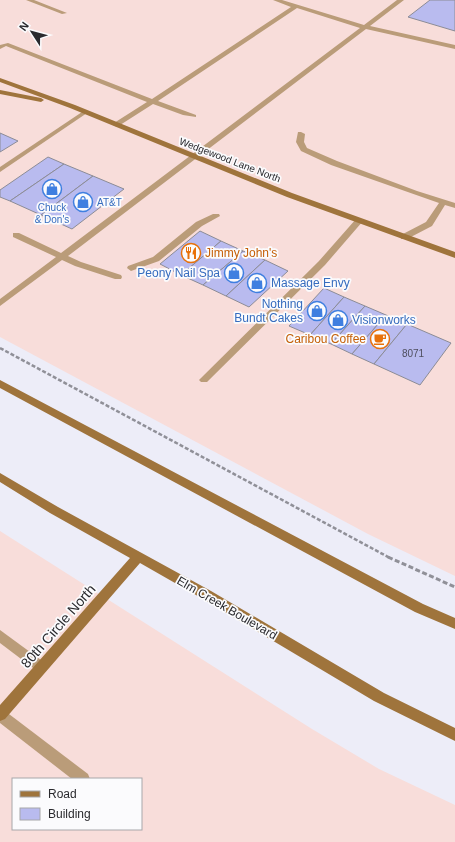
<svg xmlns="http://www.w3.org/2000/svg" width="455" height="842" font-family="Arial,sans-serif">
<style>
.commercial{fill:#f8ddda;fill-rule:evenodd}
.building{fill:#b9bbef;stroke:#8c8c96}
.lines{fill:none;stroke-linecap:round;stroke-linejoin:round}
.path-far1{stroke:#909098;stroke-width:2.5;stroke-dasharray:4 2;stroke-linecap:butt}
.path{stroke:#909098;stroke-width:3;stroke-dasharray:5 2.5;stroke-linecap:butt}
.lane{fill:#ba9c79;fill-rule:evenodd}
.secondary{fill:#9f743c;fill-rule:evenodd}
.labels{text-anchor:middle;dominant-baseline:central;stroke-width:3.5;stroke-linejoin:round;paint-order:stroke}
.far-street-label{font-size:10px;fill:#2a2a2e;stroke:#fbfbfd}
.far-shop-label{font-size:10px;fill:#366cbe;stroke:#fbfbfd;text-anchor:start}
.number-label{font-size:10px;fill:#4e4e5e}
.food-label{font-size:12px;fill:#c56008;stroke:#fbfbfd;text-anchor:start}
.shop-label{font-size:12px;fill:#366cbe;stroke:#fbfbfd;text-anchor:end}
.street-label{font-size:12px;fill:#2a2a2e;stroke:#fbfbfd}
.near-street-label{font-size:14px;fill:#2a2a2e;stroke:#fbfbfd}
</style>
<rect width="100%" height="100%" fill="#ededf8"/>
<!-- commercial -->
<g class="commercial">
<polygon points="0,0 455,0 455,576 368,534 0,337"/>
<path d="M0,531l312,198 67,40 76,36v37h-455zM13,779h128v50h-128z"/>
</g>
<!-- building -->
<g class="building">
<polygon points="430,0 455,0 455,31 408,17"/>
<polygon points="0,133 18,141 0,152"/>
<polygon points="48,157 64,164 10,201 0,197 0,190"/>
<polygon points="64,164 93,176 41,215 10,201"/>
<polygon points="93,176 124,189 72,229 41,215"/>
<polygon points="200,231 221,241 181,275 160,264"/>
<polygon points="221,241 243,251 203,285 181,275"/>
<polygon points="243,251 265,260 226,296 203,285"/>
<polygon points="265,260 288,271 249,307 226,296"/>
<polygon points="324,288 344,297 310,335 289,326"/>
<polygon points="344,297 365,306 331,344 310,335"/>
<polygon points="365,306 386,315 352,354 331,344"/>
<polygon points="386,315 407,324 374,364 352,354"/>
<polygon points="407,324 451,343 420,385 374,364"/>
</g>
<g class="lines">
<!-- path-far1 -->
<polyline class="path-far1" points="0,348 390,558"/>
<!-- path -->
<polyline class="path" points="388,557 455,587"/>
<!-- lane -->
<g class="lane">
<polygon points="26,0 34,0 67,13 62,14"/>
<polygon points="273,0 282,0 364,25 397,0 404,0 370,26 455,45 455,49 366,29 68,256 81,262 121,275 122,277 121,279 115,279 75,266 62,260 0,306 0,299 56,257 13,237 13,233 19,233 61,253 360,28 297,8 158,101 196,115 196,117 183,115 153,104 117,127 113,125 114,123 147,102 6,46 0,49 0,45 8,43 152,99 291,7"/>
<polygon points="85,110 88,112 87,113 0,172 0,167"/>
<polygon points="298,132 301,132 305,134 304,142 307,148 337,161 417,191 455,203 455,208 445,205 432,226 407,239 401,239 401,235 426,222 439,203 331,165 301,151 296,142"/>
<polygon points="213,214 219,214 220,216 202,226 159,261 131,271 127,268 128,266 153,257 196,222"/>
<polygon points="356,219 362,219 363,221 325,265 207,382 201,382 199,380 201,378 319,261"/>
<polygon points="0,630 45,663 47,667 45,671 41,673 37,671 0,643"/>
<polygon points="0,709 5,711 88,774 90,779 72,779 0,723"/>
</g>
<!-- secondary -->
<g class="secondary">
<polygon points="0,78 75,105 292,193 455,252 455,258 287,197 70,108 0,82"/>
<polygon points="0,90 41,98 44,100 41,102 0,94"/>
<polygon points="0,380 423,604 455,618 455,629 415,612 0,388"/>
<polygon points="0,473 58,507 211,591 384,693 455,728 455,741 374,701 203,599 140,563 5,719 0,721 0,705 130,558 50,513 0,482"/>
</g>
</g>
<!-- icons -->
<defs>
<symbol id="shop-ring" viewBox="-11 -11 22 22"><circle r="9.5" fill="#fbfbfd" stroke="#3f7fe0" stroke-width="1.5"/><path d="M-5-2.5h2.3a2.7 3.5 0 0 1 5.4 0H5L5.5 6h-11ZM-1.5-2.5h3a1.5 2.3 0 0 0-3 0Z" fill="#3f7fe0"/></symbol>
<symbol id="restaurant-ring" viewBox="-11 -11 22 22"><circle r="9.5" fill="#fbfbfd" stroke="#e8710a" stroke-width="1.5"/><path d="M-5-6h1v4h1v-4h1v4h1v-4h1v5L-1.5 .5V6h-2V.5L-5-1ZM5-6V6H3V1.5H1.5Q1.5-4 5-6Z" fill="#e8710a"/></symbol>
<symbol id="cafe-ring" viewBox="-11 -11 22 22"><circle r="9.5" fill="#fbfbfd" stroke="#e8710a" stroke-width="1.5"/><path d="M-5.5-4.5H6V0H3Q3 3.5 0 3.5H-2.5Q-5.5 3.5-5.5 0ZM3-3.2v2h1.7v-2ZM-6 4.5H4V6H-6Z" fill="#e8710a"/></symbol>
</defs>
<g fill-rule="evenodd">
<use href="#shop-ring" x="41" y="178" width="22" height="22"/>
<use href="#shop-ring" x="72" y="191" width="22" height="22"/>
<use href="#restaurant-ring" x="180" y="242" width="22" height="22"/>
<use href="#shop-ring" x="223" y="262" width="22" height="22"/>
<use href="#shop-ring" x="246" y="272" width="22" height="22"/>
<use href="#shop-ring" x="306" y="300" width="22" height="22"/>
<use href="#shop-ring" x="327" y="309" width="22" height="22"/>
<use href="#cafe-ring" x="369" y="328" width="22" height="22"/>
</g>
<g class="labels">
<!-- far-street labels -->
<g class="far-street-label">
<text transform="translate(230 160) rotate(21)">Wedgewood Lane North</text>
</g>
<!-- far-shop labels -->
<g class="far-shop-label">
<text x="97" y="202">AT&amp;T</text>
<text x="52" y="207" text-anchor="middle">Chuck<tspan x="52" dy="12">&amp; Don's</tspan></text>
</g>
<!-- number labels -->
<g class="number-label">
<text x="413" y="353">8071</text>
</g>
<!-- food labels -->
<g class="food-label">
<text x="205" y="253">Jimmy John's</text>
<text x="366" y="339" text-anchor="end">Caribou Coffee</text>
</g>
<!-- shop labels -->
<g class="shop-label">
<text x="220" y="273">Peony Nail Spa</text>
<text x="271" y="283" text-anchor="start">Massage Envy</text>
<text x="303" y="304">Nothing<tspan x="303" dy="14">Bundt Cakes</tspan></text>
<text x="352" y="320" text-anchor="start">Visionworks</text>
</g>
<!-- street labels -->
<g class="street-label">
<text transform="translate(227 608) rotate(30)">Elm Creek Boulevard</text>
</g>
<!-- near-street labels -->
<g class="near-street-label">
<text transform="translate(58 626) rotate(-49)">80th Circle North</text>
</g>
</g>
<!-- legend -->
<rect x="12" y="778" width="130" height="52" fill="#fbfbfd" stroke="#a7a7aa"/>
<rect x="20" y="791" width="20" height="6" fill="#9f743c" stroke="#a7a7aa"/>
<text x="48" y="798" font-size="12" fill="#2a2a2e">Road</text>
<rect x="20" y="808" width="20" height="12" fill="#b9bbef" stroke="#a7a7aa"/>
<text x="48" y="818" font-size="12" fill="#2a2a2e">Building</text>
<!-- north arrow -->
<g transform="translate(32 32) rotate(306)" stroke="#fbfbfd" stroke-width="3" paint-order="stroke">
<path d="M0-3L7 15L0 10L-7 15Z" fill="#2a2a2e"/>
<text y="-6" font-size="11" font-weight="bold" text-anchor="middle" fill="#2a2a2e">N</text>
</g>
</svg>
